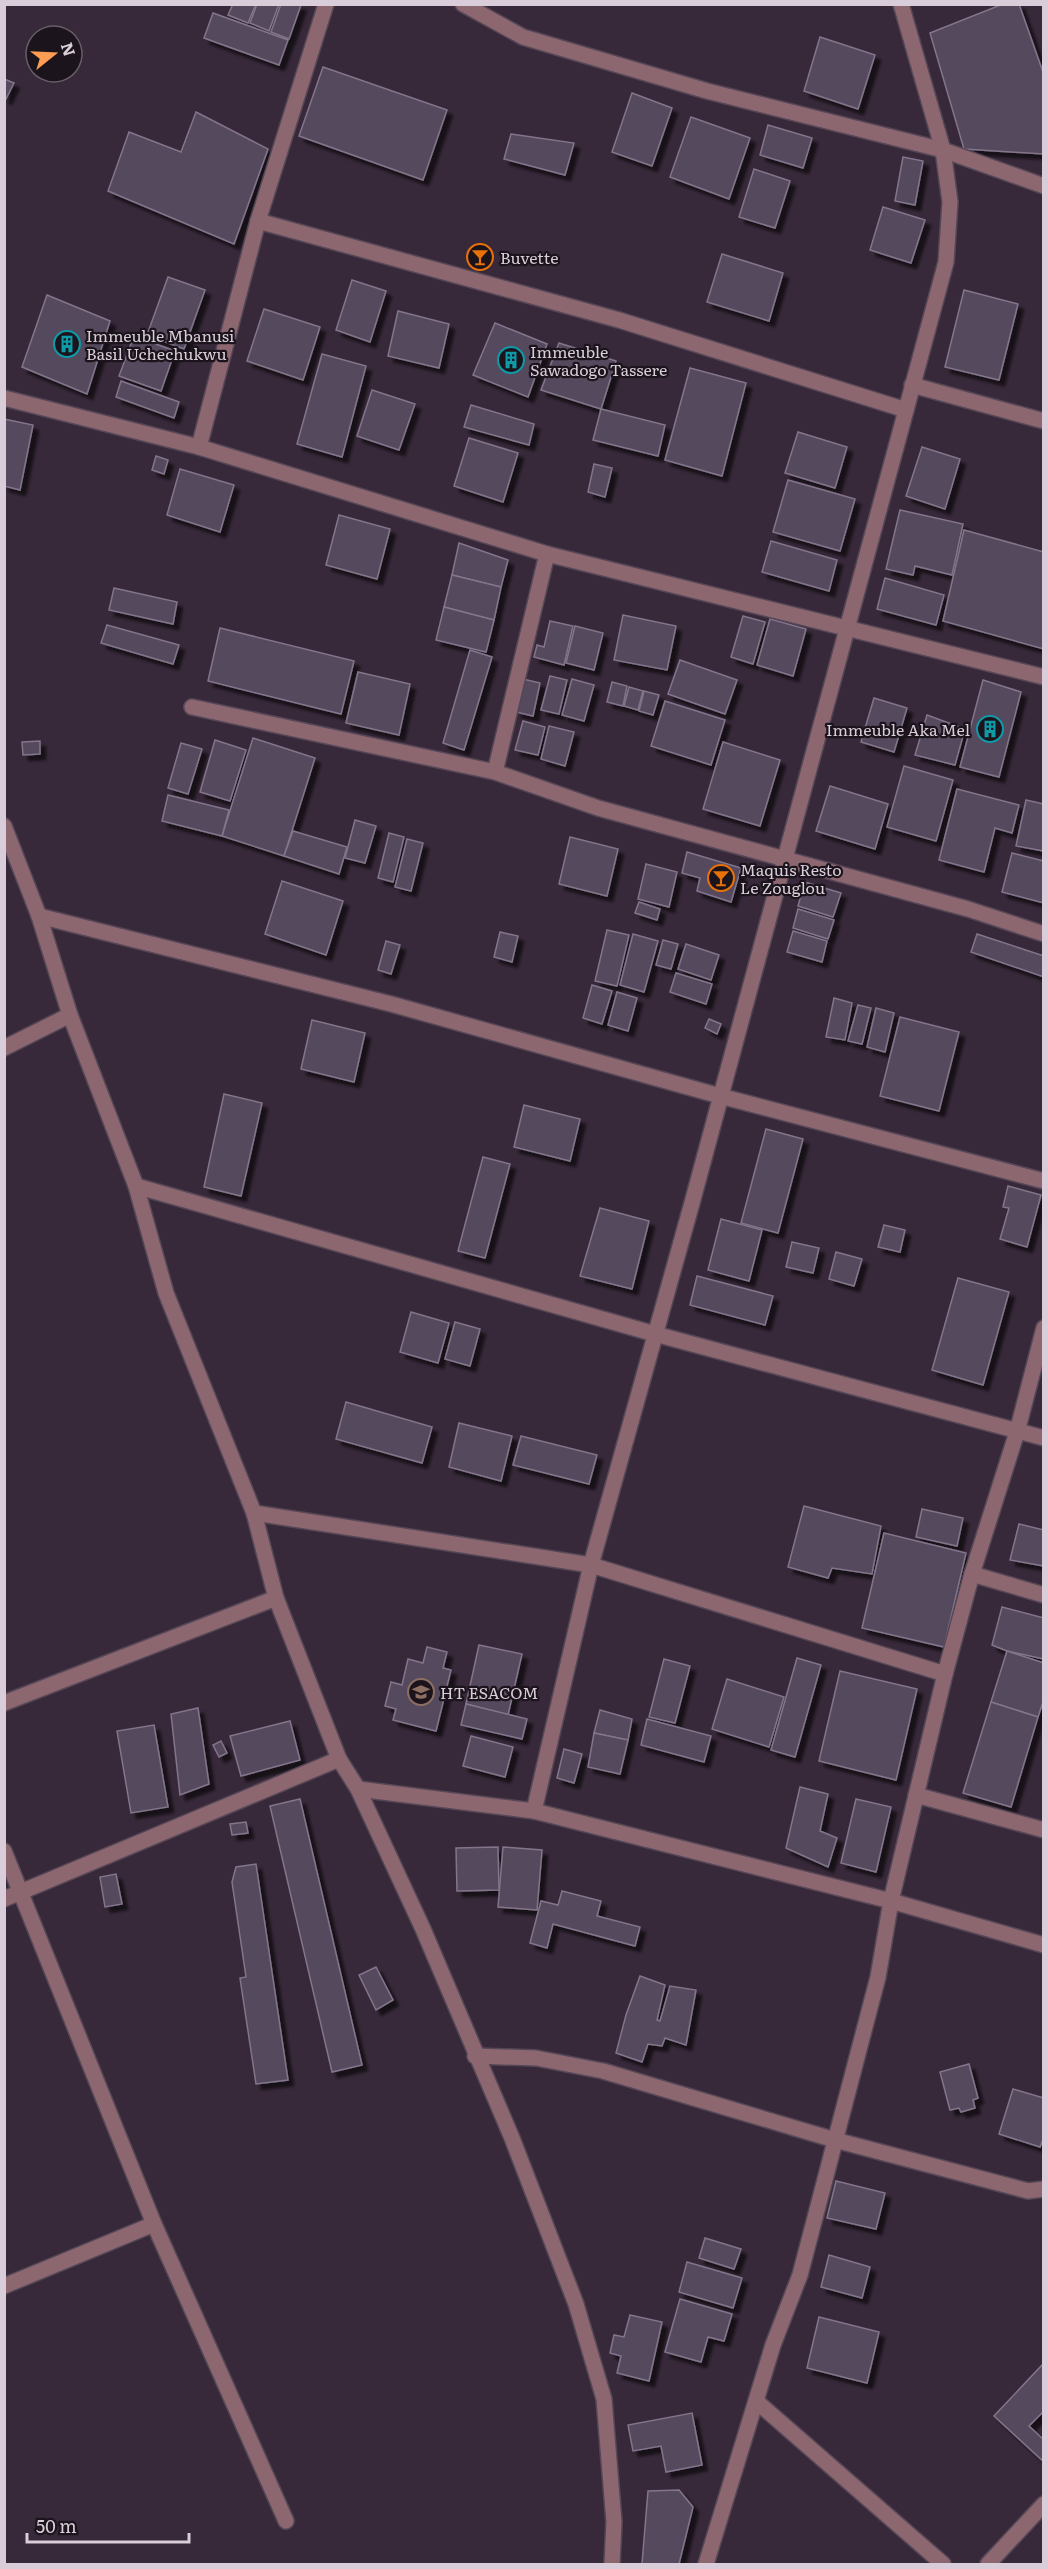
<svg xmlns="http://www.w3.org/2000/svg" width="1048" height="2569" font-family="Literata,serif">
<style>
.building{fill:#55485d;stroke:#83758b;stroke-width:1.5;filter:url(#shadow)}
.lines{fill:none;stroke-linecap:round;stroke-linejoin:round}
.minor-casing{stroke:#554756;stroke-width:18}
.minor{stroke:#8d6770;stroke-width:15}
.labels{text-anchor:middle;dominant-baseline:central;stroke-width:4.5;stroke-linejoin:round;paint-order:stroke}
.poi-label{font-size:16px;fill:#d8cdd8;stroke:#1b141c;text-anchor:start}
</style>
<defs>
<filter id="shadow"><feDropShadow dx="5.5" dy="5.5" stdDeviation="1.5" flood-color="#0009"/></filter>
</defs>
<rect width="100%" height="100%" fill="#38293a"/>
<!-- building -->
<g class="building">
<polygon points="233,4 256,4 248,23 228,15"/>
<polygon points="257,4 279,4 269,31 250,23"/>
<polygon points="281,4 301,5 289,39 271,32"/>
<polygon points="1003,4 1019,4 1044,75 1044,154 964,149 930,33"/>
<polygon points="213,13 288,40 279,65 204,38"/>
<polygon points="820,37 875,55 858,109 804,91"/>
<polygon points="323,67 447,110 423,180 299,136"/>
<polygon points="4,79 14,83 6,99 4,98"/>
<polygon points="632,93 672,108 652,166 612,152"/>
<polygon points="196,112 268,149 234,244 108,191 129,132 181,152"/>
<polygon points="691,117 750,138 729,199 670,177"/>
<polygon points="768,125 812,138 803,168 760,155"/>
<polygon points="511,134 574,143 565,175 504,159"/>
<polygon points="903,157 923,161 915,205 895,201"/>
<polygon points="754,169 790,181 775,228 739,217"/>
<polygon points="883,207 925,220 911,263 870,250"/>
<polygon points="722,254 783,273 769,321 707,302"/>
<polygon points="168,277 205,290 184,349 147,335"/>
<polygon points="352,280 386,291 370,342 336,330"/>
<polygon points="964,290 1018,304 999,380 945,367"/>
<polygon points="47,295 110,321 87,394 22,367"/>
<polygon points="264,309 320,327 303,380 247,361"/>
<polygon points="398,311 449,324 439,368 388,356"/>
<polygon points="495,323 547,344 528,397 473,375"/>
<polygon points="134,336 175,351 161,391 119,376"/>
<polygon points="559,343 616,361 601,409 541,390"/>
<polygon points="322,354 366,366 342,457 297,444"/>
<polygon points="690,368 746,383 722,476 665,460"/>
<polygon points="121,381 179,402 174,418 116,397"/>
<polygon points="372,390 415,404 399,450 357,436"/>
<polygon points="471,405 534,424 529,445 464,427"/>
<polygon points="601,409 665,425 658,456 593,440"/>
<polygon points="4,419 33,425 20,490 4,486"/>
<polygon points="798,432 847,447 835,488 785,473"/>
<polygon points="469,438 518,453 503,502 454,486"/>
<polygon points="922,447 960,459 945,509 906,496"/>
<polygon points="156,456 168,460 164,474 152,470"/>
<polygon points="594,464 612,468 605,497 588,492"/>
<polygon points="180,469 234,485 220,532 167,515"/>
<polygon points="788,480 855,499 840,551 773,532"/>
<polygon points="900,510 963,524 952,575 915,566 913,575 886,569"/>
<polygon points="339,515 390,529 377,579 326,565"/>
<polygon points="964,530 1044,552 1044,649 943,621"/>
<polygon points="771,541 837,560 829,591 762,572"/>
<polygon points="459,543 508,560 501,587 452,575"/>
<polygon points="452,575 501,587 494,620 444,607"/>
<polygon points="885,578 944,595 936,625 877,609"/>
<polygon points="114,588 177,602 173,624 109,610"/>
<polygon points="444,607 494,620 486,652 436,640"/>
<polygon points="623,615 676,626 667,670 614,660"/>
<polygon points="743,616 765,622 753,664 731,657"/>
<polygon points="770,619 806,629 793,676 757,665"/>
<polygon points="550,621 573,626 564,665 534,657 537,645 544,647"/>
<polygon points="107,625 179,645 173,664 101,643"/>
<polygon points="575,626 603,633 594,670 566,663"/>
<polygon points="220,628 354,661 341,714 208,681"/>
<polygon points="470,650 492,657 464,750 443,743"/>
<polygon points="680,660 737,680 725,714 668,694"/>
<polygon points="358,672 410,684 399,735 346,723"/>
<polygon points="550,676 567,680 559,714 541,710"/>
<polygon points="523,679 540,683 533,716 516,712"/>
<polygon points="572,679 594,685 584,721 562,715"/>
<polygon points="983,680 1021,692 999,777 960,767"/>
<polygon points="612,682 627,686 623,706 607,702"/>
<polygon points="629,687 643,691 638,710 624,706"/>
<polygon points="644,691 659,695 653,715 639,711"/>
<polygon points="874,698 907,708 894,752 861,742"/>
<polygon points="665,701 725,720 711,765 651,746"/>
<polygon points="927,715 965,729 955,765 915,755"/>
<polygon points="523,721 545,727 538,755 515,750"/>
<polygon points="549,726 574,732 565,766 541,759"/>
<polygon points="253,738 315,758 284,856 222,836"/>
<polygon points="215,740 246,750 230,801 200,792"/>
<polygon points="40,741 40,754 23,755 22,742"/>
<polygon points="723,742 780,760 760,826 703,809"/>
<polygon points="181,743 202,749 188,794 168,788"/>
<polygon points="904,766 953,780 936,841 887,827"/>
<polygon points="830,786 888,804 875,849 816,831"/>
<polygon points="957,789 1019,805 1012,833 995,828 984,872 939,860"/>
<polygon points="168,795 229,810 222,836 162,821"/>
<polygon points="1026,800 1044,804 1044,851 1016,846"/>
<polygon points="355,820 376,826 365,863 345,858"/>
<polygon points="293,831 347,847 339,874 284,856"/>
<polygon points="389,833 404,837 393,882 378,878"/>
<polygon points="570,837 618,849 607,896 559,884"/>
<polygon points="407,839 423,843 411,891 395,887"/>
<polygon points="687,852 741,868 731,902 697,891 700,878 682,873"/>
<polygon points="1012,853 1044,861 1044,903 1002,892"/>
<polygon points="646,864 677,872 669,907 638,899"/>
<polygon points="282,881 343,901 326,955 265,934"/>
<polygon points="805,882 841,893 833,917 798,906"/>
<polygon points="639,902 660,909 657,920 635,913"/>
<polygon points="798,909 834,920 828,939 793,928"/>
<polygon points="607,930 629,935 617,986 595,981"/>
<polygon points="793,931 827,941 822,962 787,952"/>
<polygon points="500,932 518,936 512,962 494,957"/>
<polygon points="633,934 658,941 644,992 620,985"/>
<polygon points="977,934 1044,956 1044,977 971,952"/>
<polygon points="663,940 678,944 671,969 656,965"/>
<polygon points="386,941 400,945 391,974 378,970"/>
<polygon points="686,944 719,955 711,980 678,969"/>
<polygon points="676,973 712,984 706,1004 670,992"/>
<polygon points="592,985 612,991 602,1024 583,1018"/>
<polygon points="617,992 637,998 628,1031 608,1025"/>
<polygon points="834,998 852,1003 845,1040 826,1037"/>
<polygon points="858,1005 871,1008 862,1044 848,1041"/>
<polygon points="876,1008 894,1013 885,1052 867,1047"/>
<polygon points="900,1017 959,1032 939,1111 880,1096"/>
<polygon points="709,1019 721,1024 717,1034 705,1028"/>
<polygon points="312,1020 365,1033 354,1082 301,1069"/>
<polygon points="224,1094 262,1103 241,1196 204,1187"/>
<polygon points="524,1105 580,1119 570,1161 514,1147"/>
<polygon points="766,1129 803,1139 778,1233 741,1223"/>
<polygon points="483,1157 510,1164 485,1258 458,1251"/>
<polygon points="1008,1186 1041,1195 1027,1247 1000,1239 1009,1208 1003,1207"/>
<polygon points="600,1208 649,1221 632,1289 580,1276"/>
<polygon points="721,1219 762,1230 749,1281 708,1270"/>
<polygon points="884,1225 905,1230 900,1252 878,1247"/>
<polygon points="792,1242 819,1248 813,1273 786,1267"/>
<polygon points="836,1252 862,1259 854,1286 829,1279"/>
<polygon points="697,1276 773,1296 765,1325 690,1305"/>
<polygon points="958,1278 1009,1292 983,1385 932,1370"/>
<polygon points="411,1312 449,1323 438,1363 400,1352"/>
<polygon points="455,1322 480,1329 470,1366 445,1359"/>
<polygon points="346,1402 432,1427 422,1463 336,1439"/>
<polygon points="459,1423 512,1436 501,1481 449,1467"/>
<polygon points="521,1436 597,1455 589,1484 513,1465"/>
<polygon points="804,1506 881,1526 872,1574 832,1568 828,1578 788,1567"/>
<polygon points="922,1509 963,1518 957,1546 916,1537"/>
<polygon points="1019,1524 1044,1530 1044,1566 1010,1560"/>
<polygon points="884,1533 966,1553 944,1647 862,1628"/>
<polygon points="1002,1607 1044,1618 1044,1659 1007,1651 992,1645"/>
<polygon points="479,1645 522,1654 508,1715 466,1704"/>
<polygon points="427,1647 447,1652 443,1668 451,1670 436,1731 393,1720 396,1709 385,1706 391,1682 402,1685 408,1659 423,1663"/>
<polygon points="1007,1651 1044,1663 1044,1699 1038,1717 991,1702"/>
<polygon points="797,1658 821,1665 795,1757 771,1750"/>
<polygon points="664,1659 690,1666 675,1723 649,1717"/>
<polygon points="840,1671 917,1689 896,1780 819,1761"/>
<polygon points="727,1679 784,1697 769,1747 712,1729"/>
<polygon points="991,1702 1038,1717 1011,1807 963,1793"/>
<polygon points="466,1704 527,1719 522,1739 461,1725"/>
<polygon points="198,1708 209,1784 180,1795 171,1714"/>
<polygon points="600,1710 632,1719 628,1740 594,1733"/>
<polygon points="647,1719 711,1736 704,1762 641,1745"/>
<polygon points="290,1721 300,1760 241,1776 230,1736"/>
<polygon points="154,1725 168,1807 131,1813 117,1731"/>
<polygon points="594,1733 628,1740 620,1774 588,1767"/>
<polygon points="471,1736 513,1747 505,1777 463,1766"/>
<polygon points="221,1741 227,1753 219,1757 213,1745"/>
<polygon points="564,1749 582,1754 574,1783 557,1778"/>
<polygon points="800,1787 828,1794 820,1831 837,1838 828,1867 786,1848"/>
<polygon points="300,1799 362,2065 332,2072 270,1806"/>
<polygon points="856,1799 891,1807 876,1872 841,1863"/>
<polygon points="246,1822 248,1833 232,1835 230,1824"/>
<polygon points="498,1847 499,1890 457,1891 456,1848"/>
<polygon points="503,1847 542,1850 537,1910 498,1907"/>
<polygon points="256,1864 288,2080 256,2084 240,1978 246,1977 232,1882 236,1867"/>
<polygon points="116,1874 122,1904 105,1907 100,1877"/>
<polygon points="562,1891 601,1901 597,1916 640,1927 635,1946 553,1924 547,1948 530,1943 541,1901 558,1905"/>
<polygon points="376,1967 393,2000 376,2010 359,1975"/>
<polygon points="640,1976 665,1985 657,2020 660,2021 670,1986 696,1990 686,2045 665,2038 662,2046 648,2044 642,2062 616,2053 626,2015"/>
<polygon points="969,2064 978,2098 973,2100 975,2108 961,2112 959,2108 950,2110 940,2072"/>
<polygon points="1013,2089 1044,2098 1044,2137 1040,2147 999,2134"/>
<polygon points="836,2181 885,2193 876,2229 827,2218"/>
<polygon points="705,2238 741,2249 734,2269 699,2258"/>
<polygon points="829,2255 870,2267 862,2298 821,2287"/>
<polygon points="687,2262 742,2278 733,2308 679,2292"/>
<polygon points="680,2299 732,2314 724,2341 708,2337 701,2362 665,2352"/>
<polygon points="630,2315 662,2322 649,2381 617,2373 621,2356 610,2353 614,2335 624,2337"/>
<polygon points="819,2317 879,2332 867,2383 807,2368"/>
<polygon points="1044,2363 1044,2411 1029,2426 1044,2440 1044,2462 994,2416"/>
<polygon points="692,2413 702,2465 666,2472 661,2446 633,2451 628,2425"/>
<polygon points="679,2490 693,2507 679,2564 642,2564 648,2491"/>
</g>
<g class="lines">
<defs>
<g id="minor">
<polyline points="326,4 258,221 199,447 547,554 1044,677"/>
<polyline points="463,4 523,37 707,91 943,150 1044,186"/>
<polyline points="258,221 619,320 906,410"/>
<polyline points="912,385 1044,421"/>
<polyline points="4,398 199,447"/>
<polyline points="192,707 495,772 598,808 968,909 1044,934"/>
<polyline points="495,772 547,554"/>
<polyline points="4,826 39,916 70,1015 136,1186 166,1293 254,1513 276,1598 339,1759 358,1789 423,1929 512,2138 576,2304 604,2399 614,2522 612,2564"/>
<polyline points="39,916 391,1004 720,1096 1044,1181"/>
<polyline points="4,1048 70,1015"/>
<polyline points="136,1186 655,1334 1044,1438"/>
<polyline points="254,1513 591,1565 945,1674"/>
<polyline points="972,1574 1044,1595"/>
<polyline points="4,1703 276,1598"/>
<polyline points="358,1789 534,1811 891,1901 1044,1945"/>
<polyline points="916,1795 1044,1830"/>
<polyline points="534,1811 591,1565 692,1203 946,262 950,202 943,150 901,4"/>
<polyline points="4,1851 154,2224 286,2521"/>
<polyline points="4,1899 339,1759"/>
<polyline points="475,2056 536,2058 603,2071 835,2140 1028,2191 1044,2189"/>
<polyline points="4,2286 154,2224"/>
<polyline points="756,2401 943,2564"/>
<polyline points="706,2564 773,2345 800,2275 878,1977 891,1901 945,1674 972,1574 1017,1432 1044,1328"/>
<polyline points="988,2564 1044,2504"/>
</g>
</defs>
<!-- minor casing -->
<use href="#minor" class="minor-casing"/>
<!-- minor -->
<use href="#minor" class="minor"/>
</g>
<!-- icons -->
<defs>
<symbol id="bar-ring" viewBox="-11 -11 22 22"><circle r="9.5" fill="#1b141c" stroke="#e8710a" stroke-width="1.5"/><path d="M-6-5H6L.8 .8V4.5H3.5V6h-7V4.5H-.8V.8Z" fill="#e8710a"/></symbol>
<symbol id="building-ring" viewBox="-11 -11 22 22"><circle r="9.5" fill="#1b141c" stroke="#0f9aa8" stroke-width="1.5"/><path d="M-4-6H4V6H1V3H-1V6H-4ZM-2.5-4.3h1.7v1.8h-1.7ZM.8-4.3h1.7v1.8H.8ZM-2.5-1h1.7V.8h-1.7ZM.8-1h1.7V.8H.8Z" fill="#0f9aa8"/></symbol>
<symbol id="university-ring" viewBox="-11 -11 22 22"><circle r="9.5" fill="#1b141c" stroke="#8d6e63" stroke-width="1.5"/><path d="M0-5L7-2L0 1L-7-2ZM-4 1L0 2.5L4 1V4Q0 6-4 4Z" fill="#8d6e63"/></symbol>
</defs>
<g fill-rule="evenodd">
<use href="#bar-ring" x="465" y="242" width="30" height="30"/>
<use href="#building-ring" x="52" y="329" width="30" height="30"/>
<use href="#building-ring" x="496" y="345" width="30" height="30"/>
<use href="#building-ring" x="975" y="714" width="30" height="30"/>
<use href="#bar-ring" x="706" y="863" width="30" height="30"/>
<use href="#university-ring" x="406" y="1677" width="30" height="30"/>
</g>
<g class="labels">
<!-- poi labels -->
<g class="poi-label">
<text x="500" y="257">Buvette</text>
<text x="86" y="335">Immeuble Mbanusi<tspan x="86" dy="18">Basil Uchechukwu</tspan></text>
<text x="530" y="351">Immeuble<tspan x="530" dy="18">Sawadogo Tassere</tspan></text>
<text x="970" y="729" text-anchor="end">Immeuble Aka Mel</text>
<text x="740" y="869">Maquis Resto<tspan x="740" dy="18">Le Zouglou</tspan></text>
<text x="440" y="1692">HT ESACOM</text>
</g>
</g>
<!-- border -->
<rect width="1048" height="2569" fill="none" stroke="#d8cdd8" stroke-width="12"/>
<!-- north arrow -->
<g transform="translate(54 54) rotate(72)"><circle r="28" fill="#1b141c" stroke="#675e67" stroke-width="1.5"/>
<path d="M0-4.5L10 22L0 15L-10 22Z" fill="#fd9d54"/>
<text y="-9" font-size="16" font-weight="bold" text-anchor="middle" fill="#d8cdd8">N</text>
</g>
<!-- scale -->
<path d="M27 2533v9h162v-9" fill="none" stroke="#d8cdd8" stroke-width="3"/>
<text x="36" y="2533" font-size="18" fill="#d8cdd8" stroke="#1b141c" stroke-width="4.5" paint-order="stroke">50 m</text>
</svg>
